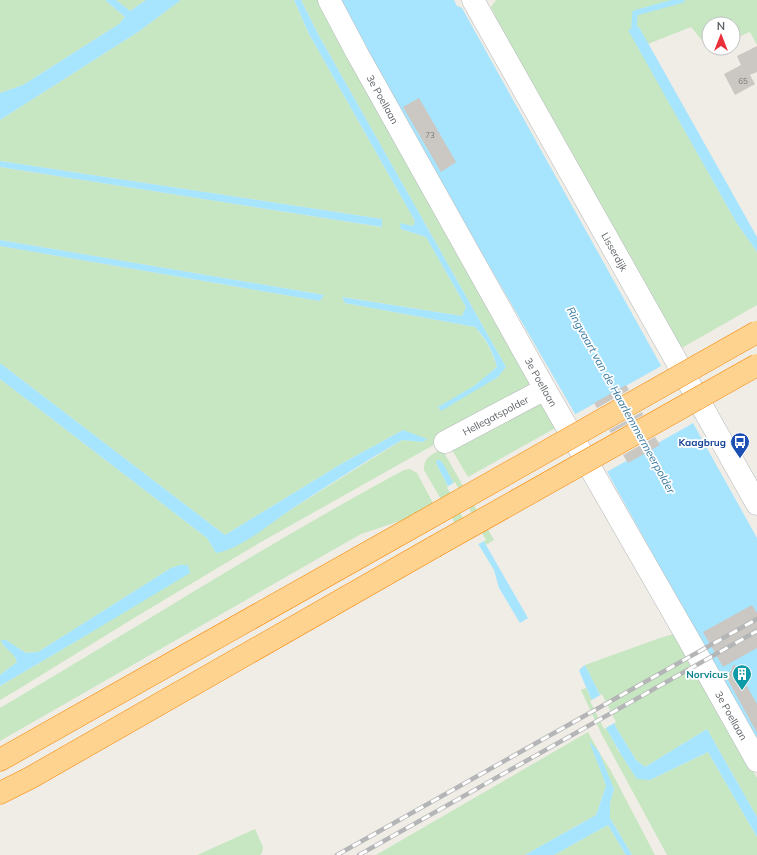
<svg xmlns="http://www.w3.org/2000/svg" width="757" height="855" font-family="Mulish,sans-serif">
<style>
.green{fill:#c7e7c2}
.water{fill:#a7e5ff}
.pier{fill:#f0ece6}
.lines{fill:none;stroke-linecap:round;stroke-linejoin:round}
.stream{stroke:#a7e5ff;stroke-width:5.5}
.building{fill:#cbc7c2}
.minor-casing{stroke:#b6b9bc;stroke-width:23}
.highway-casing{stroke:#f68700;stroke-width:23}
.minor{stroke:#fff;stroke-width:22}
.highway{stroke:#fed28f;stroke-width:22}
.rail-casing{stroke:#b4b5b6;stroke-width:4.5}
.rail{stroke:#fff;stroke-width:3;stroke-dasharray:9;stroke-linecap:butt}
.highway-bridge-casing{stroke:#f68700;stroke-width:23;stroke-linecap:butt}
.highway-bridge{stroke:#fed28f;stroke-width:22}
.labels{text-anchor:middle;dominant-baseline:central;stroke-width:3.5;stroke-linejoin:round;paint-order:stroke}
.number-label{font-size:8px;fill:#787c7d}
.street-label{font-size:10px;fill:#5d6366;stroke:#fff}
.transit-label{font-size:10px;font-weight:bold;fill:#164399;stroke:#fff;text-anchor:end}
.culture-label{font-size:10px;font-weight:bold;fill:#0d838f;stroke:#fff;text-anchor:end}
.water-label{font-size:11px;font-style:italic;fill:#3b7ba1;stroke:#fff}
</style>
<rect width="100%" height="100%" fill="#f0ece6"/>
<!-- green -->
<g class="green">
<polygon points="0,0 105,0 125,17 119,24 23,85 0,93"/>
<polygon points="116,0 146,0 130,11"/>
<path d="M181,0h113l15,34 106,187 -2,5 -12,3 25,8 40,70 -4,9 -119,-19 2,6 130,24c11,13 17,23 22,40 -17,17 -38,28 -59,40l68,-40 -188,-333 -17,-34h22l208,382 -5,8 -14,11 -251,141 -122,73 -122,75 -17,10v-14l80,-47 91,-71 -133,84 -12,1 -20,-13 -4,4 14,13 1,5 -17,13v-296l207,159 10,15 26,-11 47,-32 112,-70 21,2 -20,-12 -62,34 -116,71 -225,-172v-117l320,55 4,-6 -324,-55v-73l381,60 1,-8 -382,-58v-41l138,-88z"/>
<polygon points="496,0 757,0 757,45 750,32 733,39 733,24 709,24 708,48 691,27 648,44 639,27 629,30 736,222 757,252 757,305 680,349 513,57 491,7"/>
<polygon points="537,398 559,426 468,477 451,448"/>
<path d="M442,449l52,91 -8,5 -46,-85 -4,3 38,74 -8,5 -42,-72c-1,-12 8,-16 18,-21z"/>
<path d="M410,469l7,4 16,30 -24,15 -48,16 -361,207v-33c135,-79 266,-164 404,-238z"/>
<polygon points="677,633 757,778 757,817 707,729 645,767 636,760 617,729 585,665 660,638"/>
<polygon points="586,688 619,752 650,780 708,752 757,837 757,855 667,855 601,733 581,690"/>
<polygon points="588,732 599,752 611,771 655,855 632,855 610,818 610,803 614,789 603,777 606,786 596,815 525,855 376,855"/>
<polygon points="608,825 626,855 554,855"/>
<polygon points="255,829 263,847 262,853 260,855 197,855"/>
</g>
<!-- water -->
<g class="water">
<polygon points="105,0 116,0 130,11 146,0 181,0 138,32 0,120 0,93 23,85 119,24 125,17"/>
<path d="M294,0h7l17,34 188,333 -8,10 -57,34 -3,-4 36,-21 23,-19c-4,-16 -11,-28 -22,-40l-130,-24 -3,-6 120,19 4,-9 -40,-70 -25,-8 -1,-6 13,3 2,-5 -106,-187z"/>
<polygon points="340,0 454,0 457,6 462,8 757,538 757,742 574,412 429,162"/>
<polygon points="639,27 757,237 757,252 736,222 628,30"/>
<polygon points="0,161 382,219 382,227 0,167"/>
<polygon points="0,240 324,295 320,301 0,246"/>
<path d="M0,363l225,172 116,-71 62,-34 24,9 -4,3 -21,-2c-38,22 -75,46 -112,70 -19,13 -51,40 -74,43l-9,-15 -207,-159z"/>
<polygon points="437,460 440,460 444,465 486,545 528,618 520,623 499,588 494,570 474,537 436,463"/>
<path d="M180,565h8l2,8 -110,66 -80,47v-11l17,-13c-2,-10 -14,-13 -16,-22h5l20,13 12,-1 133,-84z"/>
<path d="M585,665l32,64 19,31 9,7 62,-38 50,88v20l-49,-85 -58,28 -13,-1c-23,-34 -43,-71 -58,-109z"/>
<polygon points="589,741 599,752 614,789 610,803 610,818 632,855 626,855 608,825 554,855 525,855 596,815 606,786 603,777"/>
</g>
<!-- pier -->
<g class="pier">
<polygon points="663,365 695,422 605,473 574,415"/>
<polygon points="455,482 486,540 477,545 447,487"/>
<polygon points="602,694 616,722 604,729 590,701"/>
</g>
<g class="lines">
<!-- stream -->
<polyline class="stream" points="637,34 634,29 635,13 682,0"/>
</g>
<!-- building -->
<g class="building">
<polygon points="757,46 757,72 750,75 755,84 735,95 724,74 741,65 737,56"/>
<polygon points="419,98 456,162 441,172 403,107"/>
<polygon points="626,385 629,390 597,408 594,403"/>
<polygon points="642,412 643,415 611,433 609,430"/>
<polygon points="655,437 660,445 628,463 623,455"/>
<polygon points="752,605 757,613 757,648 723,667 703,632"/>
<polygon points="734,664 757,704 757,733 727,678"/>
</g>
<g class="lines">
<defs>
<g id="minor">
<path id="s1" d="M329,0l28,53 188,336 144,251 68,121"/>
<path id="s2" d="M473,0l284,504"/>
<path id="s3" d="M445,442l100,-53"/>
</g>
<g id="highway">
<polyline points="0,760 420,523"/>
<polyline points="0,793 30,778 434,547"/>
</g>
</defs>
<!-- minor casing -->
<use href="#minor" class="minor-casing"/>
<!-- highway casing -->
<use href="#highway" class="highway-casing"/>
<!-- minor -->
<use href="#minor" class="minor"/>
<!-- highway -->
<use href="#highway" class="highway"/>
<defs>
<g id="rail">
<polyline points="337,855 757,619"/>
<polyline points="359,855 757,631"/>
</g>
</defs>
<!-- rail casing -->
<use href="#rail" class="rail-casing"/>
<!-- rail -->
<use href="#rail" class="rail"/>
<defs>
<g id="highway-bridge">
<polyline points="420,523 757,332"/>
<polyline points="434,547 757,365"/>
</g>
</defs>
<!-- highway-bridge casing -->
<use href="#highway-bridge" class="highway-bridge-casing"/>
<!-- highway-bridge -->
<use href="#highway-bridge" class="highway-bridge"/>
</g>
<!-- icons -->
<defs>
<symbol id="bus-pin" viewBox="-11 -11 22 30"><path d="M0 17L-7.5 6A9.5 9.5 0 1 1 7.5 6Z" fill="#1a4fb4" stroke="#fff"/><path d="M-5-6H5V4H4V6H2V4H-2V6H-4V4H-5ZM-3.5-4V0h7V-4ZM-3.5 1.2v1.5H-2V1.2ZM2 1.2v1.5H3.5V1.2Z" fill="#fff"/></symbol>
<symbol id="building-pin" viewBox="-11 -11 22 30"><path d="M0 17L-7.5 6A9.5 9.5 0 1 1 7.5 6Z" fill="#0f9aa8" stroke="#fff"/><path d="M-4-6H4V6H1V3H-1V6H-4ZM-2.5-4.3h1.7v1.8h-1.7ZM.8-4.3h1.7v1.8H.8ZM-2.5-1h1.7V.8h-1.7ZM.8-1h1.7V.8H.8Z" fill="#fff"/></symbol>
</defs>
<g fill-rule="evenodd">
<use href="#bus-pin" x="729" y="431" width="22" height="30"/>
<use href="#building-pin" x="731" y="663" width="22" height="30"/>
</g>
<g class="labels">
<!-- number labels -->
<g class="number-label">
<text x="743" y="81">65</text>
<text x="430" y="135">73</text>
</g>
<!-- street labels -->
<g class="street-label">
<text stroke="none"><textPath href="#s1" startOffset="113">3e Poellaan</textPath></text>
<text stroke="none"><textPath href="#s2" startOffset="289">Lisserdijk</textPath></text>
<text stroke="none"><textPath href="#s1" startOffset="437">3e Poellaan</textPath></text>
<text stroke="none"><textPath href="#s3" startOffset="57">Hellegatspolder</textPath></text>
<text stroke="none"><textPath href="#s1" startOffset="821">3e Poellaan</textPath></text>
</g>
<!-- transit labels -->
<g class="transit-label">
<text x="726" y="442">Kaagbrug</text>
</g>
<!-- culture labels -->
<g class="culture-label">
<text x="728" y="674">Norvicus</text>
</g>
<!-- water labels -->
<g class="water-label">
<text transform="translate(621 400) rotate(61)">Ringvaart van de Haarlemmermeerpolder</text>
</g>
</g>
<!-- north arrow -->
<g transform="translate(721 36)"><circle r="19" fill="#ffffff" stroke="#bec1c2"/>
<path d="M0-3L7 15L0 10L-7 15Z" fill="#eb303c"/>
<text y="-6" font-size="11" font-weight="bold" text-anchor="middle" fill="#5d6366">N</text>
</g>
</svg>
